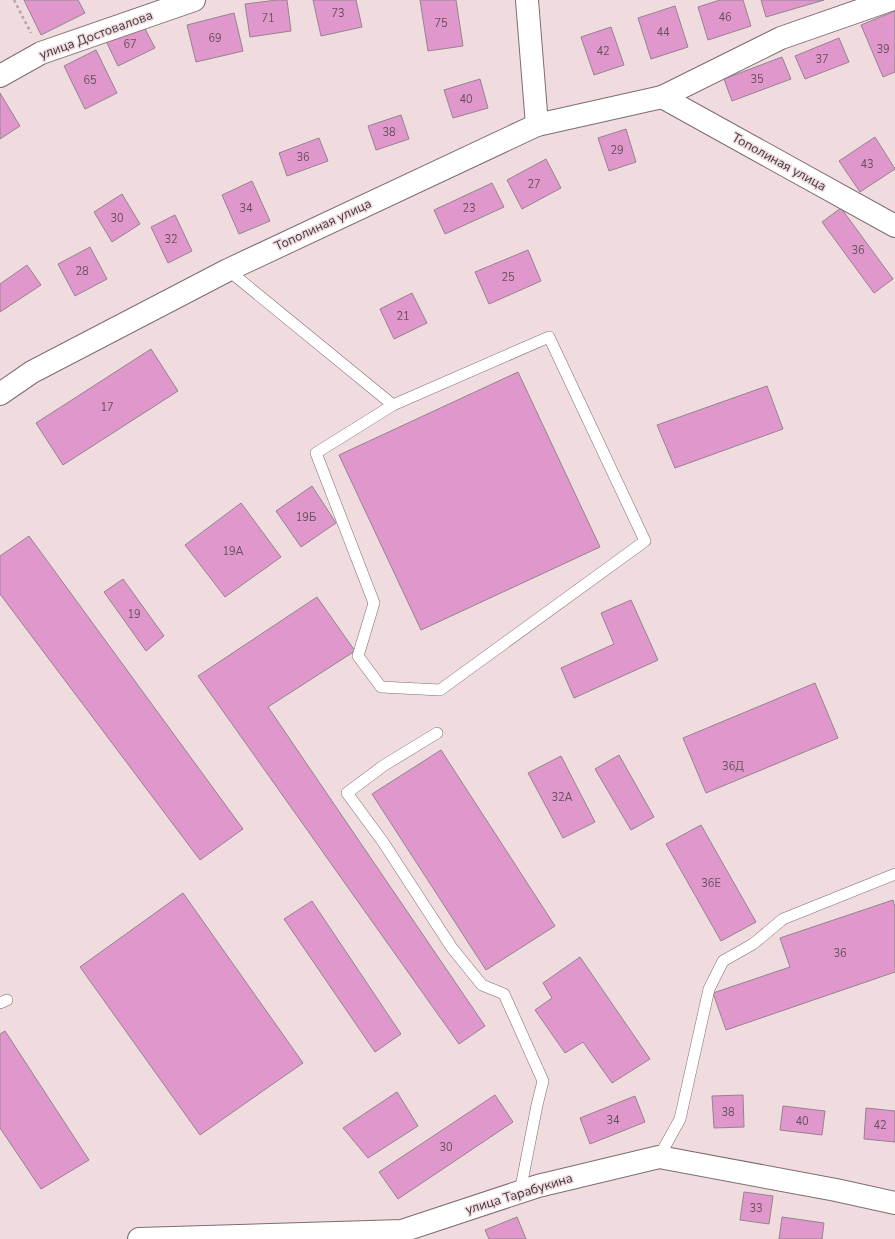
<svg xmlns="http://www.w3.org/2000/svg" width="895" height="1239" font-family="'Nunito Sans',sans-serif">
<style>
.building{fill:#e098cc;stroke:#93848e}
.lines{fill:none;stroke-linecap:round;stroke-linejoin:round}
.service-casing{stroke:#7e6d70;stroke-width:12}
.minor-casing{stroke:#7e6d70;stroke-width:24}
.tertiary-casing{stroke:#7e6d70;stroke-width:24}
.path{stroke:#b7a6a9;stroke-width:2.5;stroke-dasharray:3 3;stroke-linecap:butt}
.service{stroke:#fff;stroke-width:11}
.minor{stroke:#fff;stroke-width:22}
.tertiary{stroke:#fff;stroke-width:22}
.labels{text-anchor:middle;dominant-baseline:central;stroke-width:3;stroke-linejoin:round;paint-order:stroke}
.number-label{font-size:11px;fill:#68505e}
.street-label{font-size:13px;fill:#403839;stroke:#f0dbdf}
</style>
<rect width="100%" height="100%" fill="#f0dbdf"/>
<!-- building -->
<g class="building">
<polygon points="24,0 78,0 85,13 41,35"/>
<polygon points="277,0 287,0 291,31 250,37 245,4"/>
<polygon points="313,0 356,0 362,27 321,36"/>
<polygon points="420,0 456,0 463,46 428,51"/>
<polygon points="720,0 743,0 751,26 708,40 698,7"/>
<polygon points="761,0 824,0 766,17"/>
<polygon points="675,6 688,47 651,59 638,18"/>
<polygon points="895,11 895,72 883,77 861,25"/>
<polygon points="234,13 243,51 196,62 187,25"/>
<polygon points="142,23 155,48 118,66 106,41"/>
<polygon points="611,27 624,65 594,75 581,37"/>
<polygon points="839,38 849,62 805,79 795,56"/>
<polygon points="96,50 117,93 85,109 64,66"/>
<polygon points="782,57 791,79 732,101 724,79"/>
<polygon points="480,79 488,108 453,118 444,90"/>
<polygon points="0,93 20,126 0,139"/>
<polygon points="401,115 409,139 376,150 368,126"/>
<polygon points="626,129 636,162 609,171 598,138"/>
<polygon points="875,137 895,169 860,192 839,161"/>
<polygon points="319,138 328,161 287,176 279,153"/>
<polygon points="546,159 561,188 522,209 507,180"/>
<polygon points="252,181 270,221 239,234 222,195"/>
<polygon points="492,183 504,207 445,234 434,210"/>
<polygon points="122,194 140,224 112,242 94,212"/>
<polygon points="841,208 893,279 874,293 822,222"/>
<polygon points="175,215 192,251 168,263 151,227"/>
<polygon points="90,247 107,279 75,296 58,264"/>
<polygon points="528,250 541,281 489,304 475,272"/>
<polygon points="27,265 41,285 0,312 0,284"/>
<polygon points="412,293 427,323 394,339 380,309"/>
<polygon points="151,349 178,391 63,465 36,423"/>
<polygon points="518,372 600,547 421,630 339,455"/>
<polygon points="767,386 783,429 675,468 657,425"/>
<polygon points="312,486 336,523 301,547 276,511"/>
<polygon points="241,503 281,557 225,597 185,545"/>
<polygon points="29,536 243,829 200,860 0,594 0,556"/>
<polygon points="123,579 164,636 146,651 104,592"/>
<polygon points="317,597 355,651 268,707 485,1026 459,1044 198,676"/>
<polygon points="631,600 658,660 574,698 561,668 614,644 601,613"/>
<polygon points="815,683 838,738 706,793 683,738"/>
<polygon points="441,750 555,926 486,970 372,794"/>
<polygon points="619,755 654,817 631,830 595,769"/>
<polygon points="561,756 595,822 563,838 528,773"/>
<polygon points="701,825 756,922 721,941 666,844"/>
<polygon points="183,893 303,1063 200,1135 80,967"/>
<polygon points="893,900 895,907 895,972 726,1030 713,993 790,967 780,938"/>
<polygon points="312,901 401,1034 375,1052 284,919"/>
<polygon points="580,957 650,1059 612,1083 583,1042 565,1053 535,1010 552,998 543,983"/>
<polygon points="5,1031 89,1160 41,1189 0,1128 0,1034"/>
<polygon points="397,1092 418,1126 368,1158 343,1128"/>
<polygon points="495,1095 513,1122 398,1199 379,1172"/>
<polygon points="743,1095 744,1127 714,1128 712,1096"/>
<polygon points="635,1096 645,1122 590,1144 580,1118"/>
<polygon points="783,1106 825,1111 822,1135 780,1130"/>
<polygon points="866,1108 895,1111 895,1142 864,1139"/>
<polygon points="744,1192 773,1196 769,1224 740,1220"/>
<polygon points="517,1217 526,1239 489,1239 485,1230"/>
<polygon points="782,1217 824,1223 822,1239 779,1239"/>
</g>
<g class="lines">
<defs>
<g id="service">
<polyline points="228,270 393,405 549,337 645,541 440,690 381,687 358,656 374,603 316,453 393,405"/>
<polyline points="437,733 383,766 347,793 383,842 452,948 482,985 504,994 543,1081 537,1105 520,1192"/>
<polyline points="0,1003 7,1000"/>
<polyline points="659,1157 680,1119 709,989 723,961 753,944 783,919 895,874"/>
</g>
<g id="minor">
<polyline points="527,0 537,125"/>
<polyline points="0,76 41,53 194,0"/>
<polyline points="662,97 781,38 890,0"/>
<polyline points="0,394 32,372 228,270 537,125 662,97 895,226"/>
</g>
<polyline id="tertiary" points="139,1239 402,1231 538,1186 659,1157 836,1190 895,1203"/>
</defs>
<!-- service casing -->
<use href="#service" class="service-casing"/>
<!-- minor casing -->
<use href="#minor" class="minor-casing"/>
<!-- tertiary casing -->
<use href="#tertiary" class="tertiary-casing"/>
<!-- path -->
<polyline class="path" points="14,0 31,33"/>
<!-- service -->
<use href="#service" class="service"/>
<!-- minor -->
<use href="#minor" class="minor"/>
<!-- tertiary -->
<use href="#tertiary" class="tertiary"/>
</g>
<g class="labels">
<!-- number labels -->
<g class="number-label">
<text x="338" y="13">73</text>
<text x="725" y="17">46</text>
<text x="268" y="18">71</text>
<text x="441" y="23">75</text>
<text x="663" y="32">44</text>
<text x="215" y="38">69</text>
<text x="130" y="44">67</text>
<text x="883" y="49">39</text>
<text x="603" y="51">42</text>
<text x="822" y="59">37</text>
<text x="757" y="79">35</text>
<text x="90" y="80">65</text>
<text x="466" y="99">40</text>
<text x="389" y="132">38</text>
<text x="617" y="150">29</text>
<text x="303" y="157">36</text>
<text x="867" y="164">43</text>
<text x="534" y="184">27</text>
<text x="246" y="208">34</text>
<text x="469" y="208">23</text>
<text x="117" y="218">30</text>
<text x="171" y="239">32</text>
<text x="858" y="250">36</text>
<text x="82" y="271">28</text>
<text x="508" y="277">25</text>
<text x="403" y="316">21</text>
<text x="107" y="407">17</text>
<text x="306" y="517">19Б</text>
<text x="233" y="551">19А</text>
<text x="134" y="614">19</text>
<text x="733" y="766">36Д</text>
<text x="562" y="797">32А</text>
<text x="711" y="883">36Е</text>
<text x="840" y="953">36</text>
<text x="728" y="1112">38</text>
<text x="613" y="1120">34</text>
<text x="802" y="1121">40</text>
<text x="880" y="1125">42</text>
<text x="446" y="1147">30</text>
<text x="756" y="1208">33</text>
</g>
<!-- street labels -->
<g class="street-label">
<text transform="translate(96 35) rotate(-20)">улица Достовалова</text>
<text transform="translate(779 162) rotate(29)">Тополиная улица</text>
<text transform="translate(323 225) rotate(-25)">Тополиная улица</text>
<text transform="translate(519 1194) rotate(-17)">улица Тарабукина</text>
</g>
</g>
</svg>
